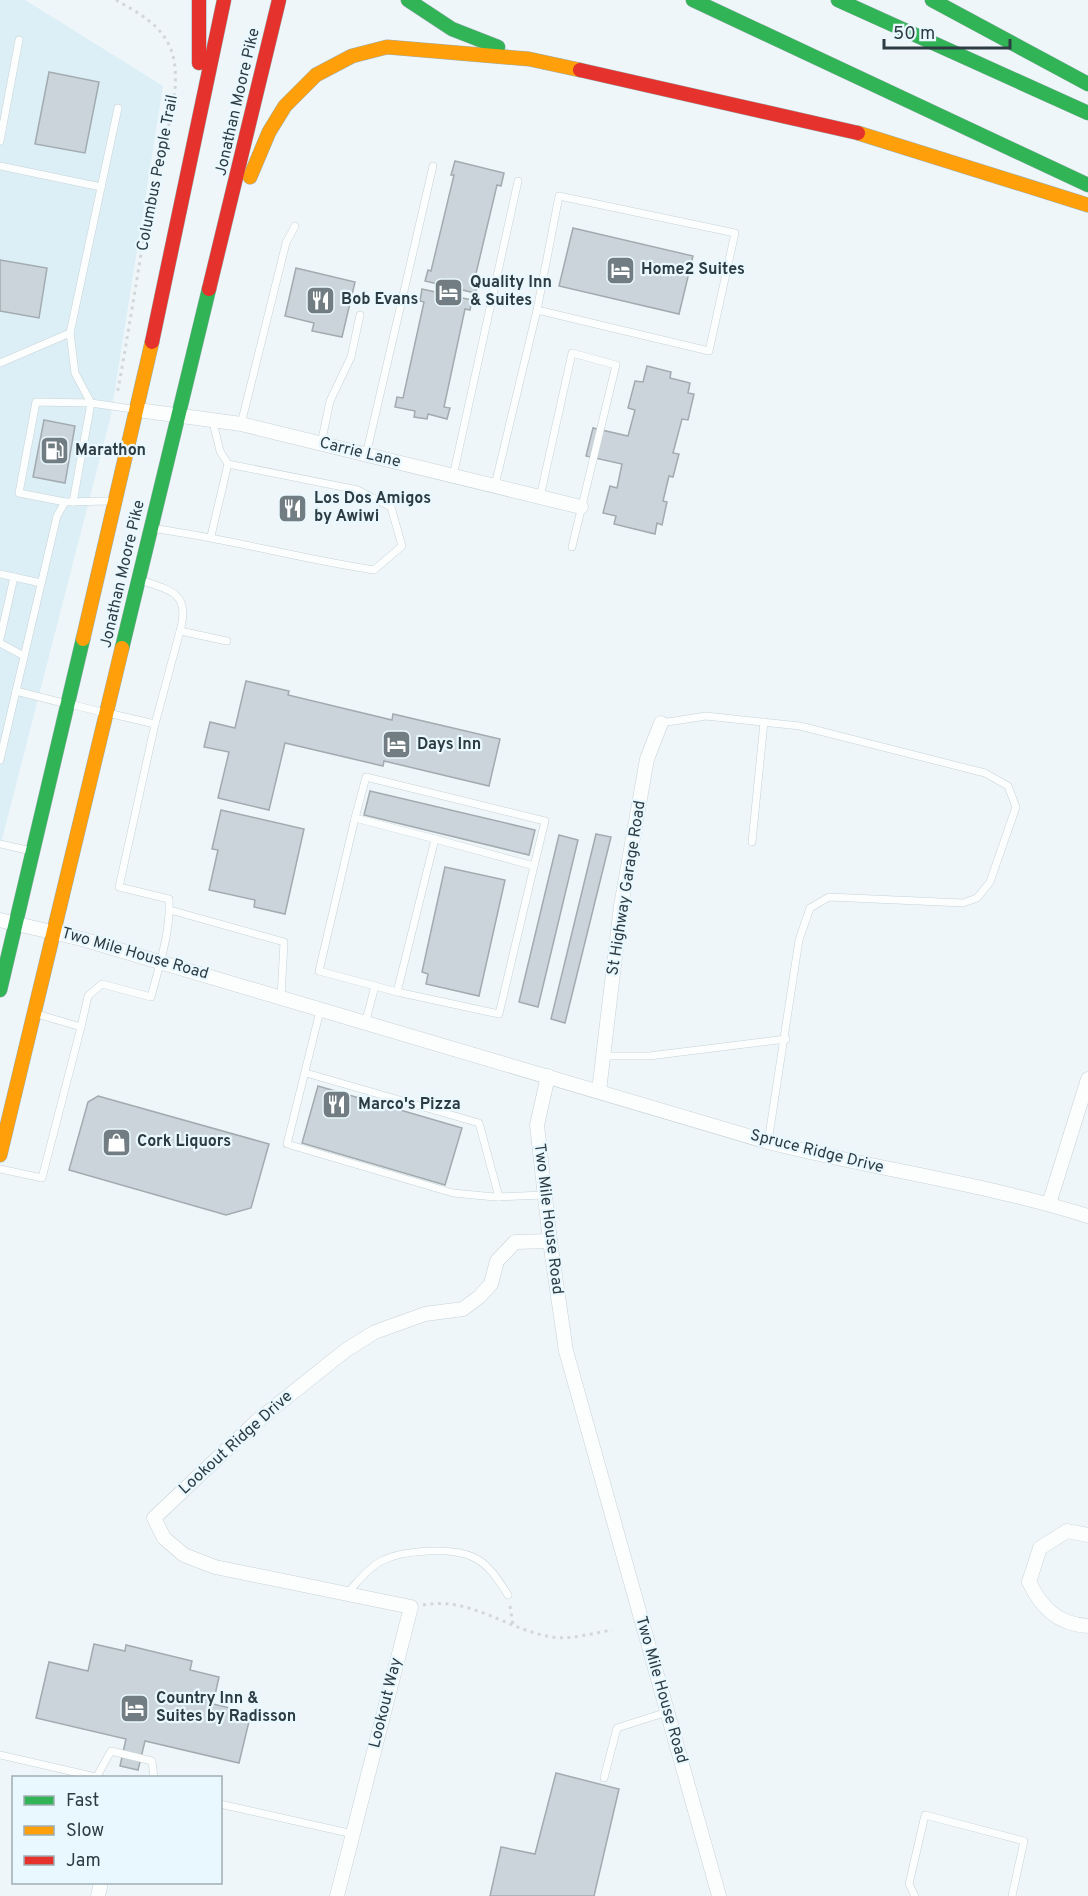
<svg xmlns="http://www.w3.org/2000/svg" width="1088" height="1896" font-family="Overpass,sans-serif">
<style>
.built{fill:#dceff6}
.building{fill:#cbd4da;stroke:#a2abb0;stroke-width:1.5}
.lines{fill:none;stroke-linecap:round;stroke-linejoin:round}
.lane-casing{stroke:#c8d2d6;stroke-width:8}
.street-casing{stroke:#c8d2d6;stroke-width:15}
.fast-casing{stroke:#9aaeb1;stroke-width:15}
.slow-casing{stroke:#9aaeb1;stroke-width:15}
.jam-casing{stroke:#9aaeb1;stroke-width:15}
.path{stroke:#d4d7d8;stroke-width:3;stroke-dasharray:3 4.5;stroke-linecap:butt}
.lane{stroke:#fcfefe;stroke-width:7}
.street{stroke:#fcfefe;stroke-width:14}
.fast{stroke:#30b455;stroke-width:14}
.slow{stroke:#ff9f0a;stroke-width:14}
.jam{stroke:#e5322d;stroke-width:14}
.labels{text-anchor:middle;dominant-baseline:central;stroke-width:4.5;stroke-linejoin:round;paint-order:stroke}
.street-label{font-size:16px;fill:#2d3c42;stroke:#e9f8fe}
.poi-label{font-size:16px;font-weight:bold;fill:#2d3c42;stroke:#e9f8fe;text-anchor:start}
</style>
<rect width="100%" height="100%" fill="#eef6f9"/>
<!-- built -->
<polygon class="built" points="0,0 25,0 163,86 111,415 0,847"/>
<!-- building -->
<g class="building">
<polygon points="49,72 99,82 85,153 35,144"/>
<polygon points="455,161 504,173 501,186 497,185 474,282 478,283 475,293 425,281 428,270 431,271 454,175 451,175"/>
<polygon points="573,228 693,256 679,314 559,286"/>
<polygon points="0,260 47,268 39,318 0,311"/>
<polygon points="296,268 355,282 342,337 312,331 314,323 285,316"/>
<polygon points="422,289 472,300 470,310 465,309 444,407 450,408 447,419 428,414 427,419 414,417 415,411 395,407 397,397 403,398 424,302 420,301"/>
<polygon points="647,366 671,372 670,378 690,383 688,393 694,394 688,420 682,419 673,453 679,454 673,477 669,476 663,501 667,502 662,525 657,523 655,534 614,524 616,516 603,513 610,486 617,488 622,464 586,456 593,428 628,436 635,410 628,408 635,381 643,382"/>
<polygon points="44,420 75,426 65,483 33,477"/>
<polygon points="246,681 289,691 288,695 392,720 393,714 500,739 489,786 384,761 383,766 285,743 269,810 218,798 229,752 204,747 210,722 235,728"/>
<polygon points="370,791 535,830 529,855 364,815"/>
<polygon points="221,810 304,829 285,914 254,907 255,900 209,890 218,850 212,849"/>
<polygon points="596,834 611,837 565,1023 551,1019"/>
<polygon points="559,835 578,840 538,1007 519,1002"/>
<polygon points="445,867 505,880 479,996 426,984 428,974 422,972"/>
<polygon points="318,1086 462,1128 445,1185 302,1143"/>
<polygon points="98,1096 269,1144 251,1208 226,1215 69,1170 88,1102"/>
<polygon points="94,1644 125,1651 126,1645 192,1661 190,1670 219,1677 213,1704 251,1713 239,1763 145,1741 138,1770 120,1766 126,1739 36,1718 49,1662 88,1671"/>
<polygon points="556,1773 619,1789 594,1896 490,1896 501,1847 535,1854"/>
</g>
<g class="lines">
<defs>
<g id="lane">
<polyline points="118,108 70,333 75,373 91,403 132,409"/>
<polyline points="0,141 19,40"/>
<polyline points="0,166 101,187"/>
<polyline points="0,363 70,333"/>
<polyline points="241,424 286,243 295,226"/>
<polyline points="321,444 330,401 351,357 360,315"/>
<polyline points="366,455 433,166"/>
<polyline points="453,476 518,181"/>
<polyline points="495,485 537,310 559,196 735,233 709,351 537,310"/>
<polyline points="540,497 572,353 616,365 572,547"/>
<polyline points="65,502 19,493 36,402 91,403 73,502"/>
<path d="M157,529c73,10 144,30 217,41l28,-24 -11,-39 -33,-17 -130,-26 -8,-13 -7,-29"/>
<polyline points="211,536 228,464"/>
<polyline points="0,574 41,583"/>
<path d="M143,581c31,10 47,14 37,50"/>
<polyline points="0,639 14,577"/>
<polyline points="0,643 24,656"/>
<polyline points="63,703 16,691 57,516 65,502 110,501"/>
<polyline points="74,705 101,712"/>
<polyline points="112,714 155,724 180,631 227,641"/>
<polyline points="661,723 706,716 800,726 985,773 1008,786 1016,807 990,882 977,898 963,903 829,897 810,908 799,940 768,1142"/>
<polyline points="0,760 16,691"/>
<polyline points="355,818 319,971 375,986 365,1024"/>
<polyline points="752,842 764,722"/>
<polyline points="0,844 27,850"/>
<polyline points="170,910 284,942 281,997"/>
<polyline points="375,986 397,992 435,839 355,818 366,777 545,821 534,866"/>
<polyline points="397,992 499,1014 534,866 435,839"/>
<polyline points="320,1011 287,1144 453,1193 495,1197 544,1195"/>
<path d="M81,1027l7,-31 14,-12 49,13c8,-31 20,-66 18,-98l-50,-12 36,-163"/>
<polyline points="603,1056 649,1056 786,1039"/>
<polyline points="306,1073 479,1123 499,1197"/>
<polyline points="0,1169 42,1178 81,1027 40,1015"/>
<path d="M347,1593c10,-10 22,-26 34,-32 22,-11 70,-14 92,-4 16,7 26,24 35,38"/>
<polyline points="0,1755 100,1778"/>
<polyline points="96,1778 111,1751 152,1761 154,1778"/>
<polyline points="604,1778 617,1728 667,1712"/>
<polyline points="220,1804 353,1834"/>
<polyline points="915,1896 909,1884 925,1815 1024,1841 1012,1896"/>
</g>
<g id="street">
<polyline points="138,410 241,424 581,507"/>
<path d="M0,920l82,19 686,203c106,27 215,41 320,74"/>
<polyline points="548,1076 537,1125 550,1241 566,1351 719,1896"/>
<polyline points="599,1091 621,906 647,759 661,723"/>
<polyline points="1049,1204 1088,1079"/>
<path d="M1088,1535l-21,-4 -27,17 -11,34c13,26 28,42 59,44"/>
<polyline points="98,1896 101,1882"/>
<polyline points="337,1896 411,1607 215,1567 184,1555 164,1538 154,1518 257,1421 346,1350 375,1332 425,1314 463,1309 479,1297 491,1284 497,1261 515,1242 550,1241"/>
</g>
<g id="fast">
<polyline points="408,0 452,29 498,47"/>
<polyline points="693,0 1088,185"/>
<polyline points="838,0 1088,113"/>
<polyline points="932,0 1088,84"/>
<polyline points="122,648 209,289"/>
<polyline points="0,990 83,639"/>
</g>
<g id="slow">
<polyline points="858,133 1088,205"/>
<polyline points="250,177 269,132 285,106 316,75 352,56 387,47 529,59 580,70"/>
<polyline points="83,639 152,342"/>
<polyline points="0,1155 122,648"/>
</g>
<g id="jam">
<polyline points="199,0 199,63"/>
<polyline points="580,70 858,133"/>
<polyline points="209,289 279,0"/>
<polyline points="152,342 224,0"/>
</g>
</defs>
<!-- lane casing -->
<use href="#lane" class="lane-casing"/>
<!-- street casing -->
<use href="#street" class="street-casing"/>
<!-- fast casing -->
<use href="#fast" class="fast-casing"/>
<!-- slow casing -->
<use href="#slow" class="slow-casing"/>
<!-- jam casing -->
<use href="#jam" class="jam-casing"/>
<!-- path -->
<g class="path">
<path d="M116,0c21,12 44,24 54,47 18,42 -14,112 -20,153 -11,65 -21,130 -33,195"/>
<path d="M423,1605c48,-9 84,25 129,32 18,3 42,-4 60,-7"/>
<polyline points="510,1606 513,1625"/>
</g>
<!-- lane -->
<use href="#lane" class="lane"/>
<!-- street -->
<use href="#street" class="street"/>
<!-- fast -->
<use href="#fast" class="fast"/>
<!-- slow -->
<use href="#slow" class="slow"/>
<!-- jam -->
<use href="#jam" class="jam"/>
</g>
<!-- icons -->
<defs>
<symbol id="hotel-square" viewBox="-11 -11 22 22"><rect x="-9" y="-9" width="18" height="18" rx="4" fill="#717d82" stroke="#e9f8fe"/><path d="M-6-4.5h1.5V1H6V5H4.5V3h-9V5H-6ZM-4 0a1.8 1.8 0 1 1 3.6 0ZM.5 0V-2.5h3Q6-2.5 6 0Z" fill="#fff"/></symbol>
<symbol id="restaurant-square" viewBox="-11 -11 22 22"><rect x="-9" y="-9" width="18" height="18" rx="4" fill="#717d82" stroke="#e9f8fe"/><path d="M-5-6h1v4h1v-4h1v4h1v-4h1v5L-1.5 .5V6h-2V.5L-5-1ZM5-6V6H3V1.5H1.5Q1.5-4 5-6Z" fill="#fff"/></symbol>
<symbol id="fuel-square" viewBox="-11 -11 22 22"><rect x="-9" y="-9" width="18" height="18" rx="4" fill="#717d82" stroke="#e9f8fe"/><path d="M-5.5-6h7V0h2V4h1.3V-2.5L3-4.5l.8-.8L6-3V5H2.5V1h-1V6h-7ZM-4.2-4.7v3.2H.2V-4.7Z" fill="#fff"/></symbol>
<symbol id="shop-square" viewBox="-11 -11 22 22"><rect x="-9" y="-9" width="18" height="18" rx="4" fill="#717d82" stroke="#e9f8fe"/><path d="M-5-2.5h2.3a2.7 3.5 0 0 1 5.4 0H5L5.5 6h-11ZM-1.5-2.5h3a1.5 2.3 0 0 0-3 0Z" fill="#fff"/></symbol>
</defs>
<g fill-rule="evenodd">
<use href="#hotel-square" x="604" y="254" width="33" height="33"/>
<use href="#hotel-square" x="432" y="276" width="33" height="33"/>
<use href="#restaurant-square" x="304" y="284" width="33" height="33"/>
<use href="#fuel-square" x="38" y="434" width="33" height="33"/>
<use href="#restaurant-square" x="276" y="492" width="33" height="33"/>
<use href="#hotel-square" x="380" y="728" width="33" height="33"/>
<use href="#restaurant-square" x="320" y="1088" width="33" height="33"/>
<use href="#shop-square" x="100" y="1126" width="33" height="33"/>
<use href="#hotel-square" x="118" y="1692" width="33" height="33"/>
</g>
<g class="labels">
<!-- street labels -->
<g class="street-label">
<text transform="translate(238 102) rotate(-77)">Jonathan Moore Pike</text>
<text transform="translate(158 173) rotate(-79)">Columbus People Trail</text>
<text transform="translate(360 453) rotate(14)">Carrie Lane</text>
<text transform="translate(123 574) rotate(-77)">Jonathan Moore Pike</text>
<text transform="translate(627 888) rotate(-81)">St Highway Garage Road</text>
<text transform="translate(135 954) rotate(16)">Two Mile House Road</text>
<text transform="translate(817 1152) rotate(14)">Spruce Ridge Drive</text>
<text transform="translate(548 1219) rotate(83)">Two Mile House Road</text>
<text transform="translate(236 1443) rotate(-42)">Lookout Ridge Drive</text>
<text transform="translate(661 1690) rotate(74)">Two Mile House Road</text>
<text transform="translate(386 1703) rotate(-76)">Lookout Way</text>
</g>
<!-- poi labels -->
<g class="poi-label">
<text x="641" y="270">Home2 Suites</text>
<text x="470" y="283">Quality Inn<tspan x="470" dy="18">&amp; Suites</tspan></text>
<text x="341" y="300">Bob Evans</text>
<text x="75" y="451">Marathon</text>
<text x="314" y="499">Los Dos Amigos<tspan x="314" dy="18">by Awiwi</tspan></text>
<text x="417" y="745">Days Inn</text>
<text x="358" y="1105">Marco's Pizza</text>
<text x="137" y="1142">Cork Liquors</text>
<text x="156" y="1699">Country Inn &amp;<tspan x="156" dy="18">Suites by Radisson</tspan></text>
</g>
</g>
<!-- legend -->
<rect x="12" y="1776" width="210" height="108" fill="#e9f8fe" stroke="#9eadb3" stroke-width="1.5"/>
<rect x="24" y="1796" width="30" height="9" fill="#30b455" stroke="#9eadb3" stroke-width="1.5"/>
<text x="66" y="1806" font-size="18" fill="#2d3c42">Fast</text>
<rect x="24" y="1826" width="30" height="9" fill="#ff9f0a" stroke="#9eadb3" stroke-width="1.5"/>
<text x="66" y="1836" font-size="18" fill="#2d3c42">Slow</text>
<rect x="24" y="1856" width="30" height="9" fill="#e5322d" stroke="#9eadb3" stroke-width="1.5"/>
<text x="66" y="1866" font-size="18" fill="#2d3c42">Jam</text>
<!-- scale -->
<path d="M884 39v9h126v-9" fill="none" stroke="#2d3c42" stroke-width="3"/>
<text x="893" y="39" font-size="18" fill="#2d3c42" stroke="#e9f8fe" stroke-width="4.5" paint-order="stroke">50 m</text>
</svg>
